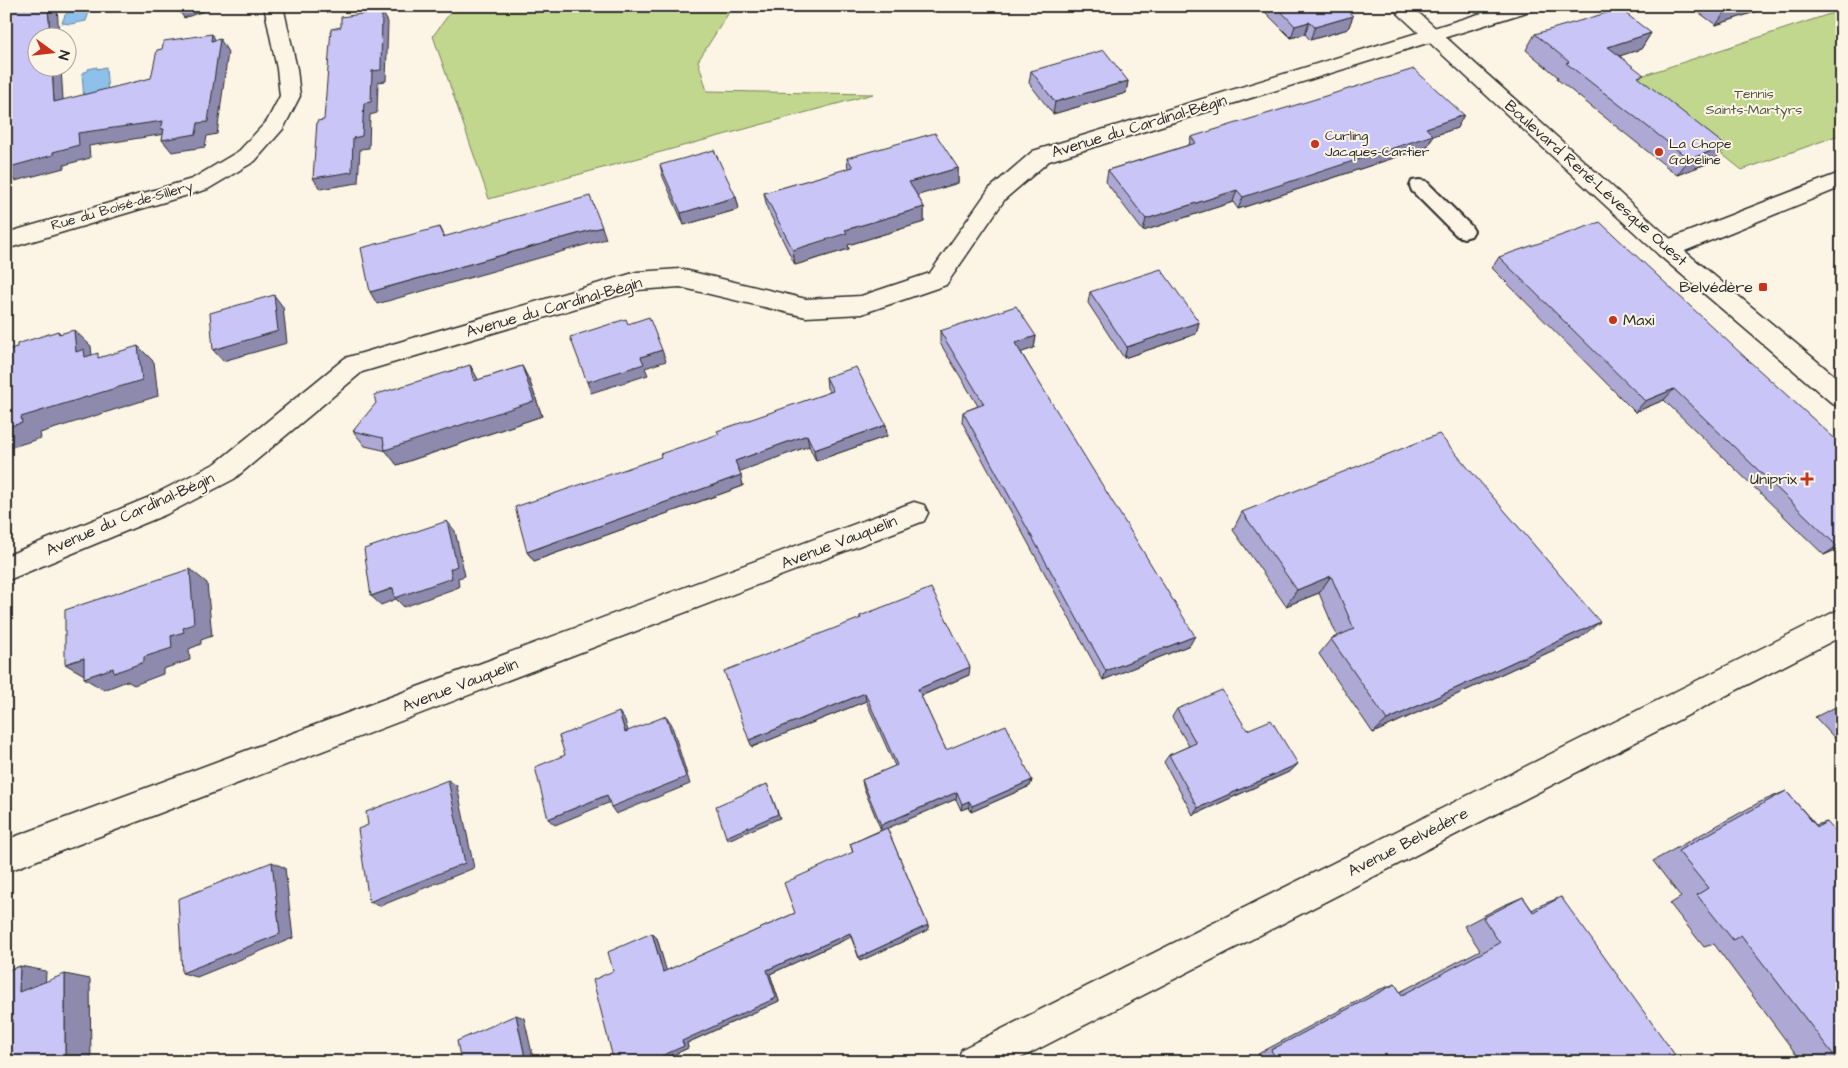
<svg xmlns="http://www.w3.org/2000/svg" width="1848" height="1068" font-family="'Architects Daughter',sans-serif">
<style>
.green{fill:#c1d78d;stroke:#76815c}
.water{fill:#8dc0ea;stroke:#66849e}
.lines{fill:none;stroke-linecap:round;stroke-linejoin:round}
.service-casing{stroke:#2b2b2b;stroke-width:4}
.minor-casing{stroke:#2b2b2b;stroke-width:3}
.tertiary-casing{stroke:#2b2b2b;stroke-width:3}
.secondary-casing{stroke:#2b2b2b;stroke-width:3}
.service{fill:#fcf5e5;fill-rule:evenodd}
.minor{fill:#fcf5e5;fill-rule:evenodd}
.tertiary{fill:#fcf5e5;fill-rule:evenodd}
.secondary{fill:#fcf5e5;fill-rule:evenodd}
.wall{fill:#ada9d4;stroke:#2b2b2b}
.shaded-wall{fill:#8d8aad;stroke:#2b2b2b}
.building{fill:#c9c5f7;stroke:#2b2b2b}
.poi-dot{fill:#c8321e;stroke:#fcf5e5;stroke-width:2}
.labels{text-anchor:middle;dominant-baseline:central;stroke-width:4;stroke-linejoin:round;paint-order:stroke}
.far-park-label{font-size:14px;fill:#505644;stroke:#fcf5e5}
.far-poi-label{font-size:14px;fill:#2b2b2b;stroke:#fcf5e5;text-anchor:start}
.far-street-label{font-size:14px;fill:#2b2b2b;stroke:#fcf5e5}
.street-label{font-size:16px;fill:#2b2b2b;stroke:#fcf5e5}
.poi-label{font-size:16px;fill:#2b2b2b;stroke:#fcf5e5;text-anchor:end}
</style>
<rect width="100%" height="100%" fill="#fcf5e5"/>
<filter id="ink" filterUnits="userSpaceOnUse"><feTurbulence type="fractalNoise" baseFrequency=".02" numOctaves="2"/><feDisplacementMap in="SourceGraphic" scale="10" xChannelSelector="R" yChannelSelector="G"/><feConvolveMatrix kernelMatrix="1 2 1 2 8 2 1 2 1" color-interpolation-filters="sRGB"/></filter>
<g filter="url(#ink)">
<!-- green -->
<g class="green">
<polygon points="455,6 733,6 698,61 707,91 873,94 489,199 433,36"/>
<polygon points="1842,10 1842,134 1742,170 1629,80"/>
</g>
<!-- water -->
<g class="water">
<polygon points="75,6 94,6 89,12 86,21 71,24 62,23 65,15"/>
<polygon points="97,67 97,69 106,67 108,94 84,100 82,73 88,71 88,69"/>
</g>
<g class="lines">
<defs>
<polygon id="service" points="1419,180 1426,181 1471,226 1474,231 1471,236 1464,238 1457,236 1412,191 1410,186 1412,181"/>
<g id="minor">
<polygon points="264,6 283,6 297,69 300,96 283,129 255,161 208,189 6,249 6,233 192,179 239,151 267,121 280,96 277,69"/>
<polygon points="1505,6 1535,6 1533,10 1049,161 1005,199 946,285 870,311 862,314 806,317 680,287 637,290 362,372 234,479 167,514 6,581 6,556 147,498 216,463 345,358 637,272 680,269 806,299 861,296 930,273 989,189 1033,151"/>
<polygon points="1842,172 1842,187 1675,255 1667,257 1659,255 1656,249 1659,243"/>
<polygon points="914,502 924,505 928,513 924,521 6,872 6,840"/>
</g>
<polygon id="tertiary" points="1842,608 1842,636 1013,1062 957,1062 962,1049"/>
<polygon id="secondary" points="1390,6 1411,6 1675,243 1842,382 1842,407 1833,404 1659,255"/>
</defs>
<!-- service casing -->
<use href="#service" class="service-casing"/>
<!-- minor casing -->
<use href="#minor" class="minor-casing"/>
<!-- tertiary casing -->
<use href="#tertiary" class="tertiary-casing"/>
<!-- secondary casing -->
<use href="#secondary" class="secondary-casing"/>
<!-- service -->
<use href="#service" class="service"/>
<!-- minor -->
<use href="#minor" class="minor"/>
<!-- tertiary -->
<use href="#tertiary" class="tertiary"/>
<!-- secondary -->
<use href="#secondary" class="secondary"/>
</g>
<!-- wall -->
<g class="wall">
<polygon points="1264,6 1342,6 1353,16 1348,29 1310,40 1305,34 1291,38 1263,10"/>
<polygon points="1690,6 1772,6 1716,25"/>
<polygon points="1651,33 1641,49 1619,56 1714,161 1677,175 1557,79 1558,77 1526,50 1535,34"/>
<polygon points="1031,71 1128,81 1126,93 1053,114 1029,83"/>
<polygon points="1457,128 1433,136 1427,147 1238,209 1233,202 1143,231 1106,182 1108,170 1189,145 1191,137"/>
<polygon points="847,158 958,168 958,183 917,195 924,207 924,222 848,245 849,249 795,265 767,208 764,193 848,169"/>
<polygon points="660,165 736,197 739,209 684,225 663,177"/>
<polygon points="1499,257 1748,360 1842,547 1824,555 1664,400 1635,412 1492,268"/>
<polygon points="1090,292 1199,322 1196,334 1124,358 1088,303"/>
<polygon points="940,331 1036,336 1034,348 1021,352 1190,645 1103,680 962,422 963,412 978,406 940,343"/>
<polygon points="470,365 478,380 522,366 530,382 542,416 397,465 387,451 365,446 353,431"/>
<polygon points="826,377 886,425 887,436 816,461 809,446 739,471 743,486 534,561 527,552 718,434 830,392 827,388"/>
<polygon points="1242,512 1580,638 1373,733 1319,654 1331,639 1337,636 1319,593 1286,606 1233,530"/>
<polygon points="860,616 969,675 921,696 946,750 1032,780 1030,786 971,812 969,807 961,810 956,799 887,828 928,925 928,930 860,961 851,937 770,974 779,1001 687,1043 688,1048 658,1062 614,1062 613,971 652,933 657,938 666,971 795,913 853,853 850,844 881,830 863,786 862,780 895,766 866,701 752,747 860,618"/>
<polygon points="1842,704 1842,746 1815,717"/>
<polygon points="1177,709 1247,730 1291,771 1193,815 1164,762 1169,755 1189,746 1172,717"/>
<polygon points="1786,791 1816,825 1827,822 1842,1062 1802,1062 1714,944 1704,947 1670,904 1681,897 1653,861 1758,803"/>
<polygon points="1523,897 1532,910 1539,906 1561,897 1662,1062 1263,1062 1258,1054 1378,990 1395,984 1400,992 1480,950 1464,926 1502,906"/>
</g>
<!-- shaded-wall -->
<g class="shaded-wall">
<polygon points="48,6 57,6 59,38 50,38"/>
<polygon points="176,6 218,6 184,18"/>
<polygon points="1743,6 1772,6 1716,25 1725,12"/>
<polygon points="382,11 388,22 386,81 378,82 377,113 370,115 369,148 360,149 358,183 320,189 313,178 353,138 364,103 372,71"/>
<polygon points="1353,16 1348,29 1310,40 1315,27"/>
<polygon points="1309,22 1305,34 1291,38 1295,26"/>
<polygon points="1651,33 1641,49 1598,63 1608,47"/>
<polygon points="212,34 219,46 220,39 228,52 217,134 207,136 205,147 172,152 162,140 165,134 89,146 90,158 64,165 64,168 15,181 13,178 6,180 6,168 53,152 78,133 211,41"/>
<polygon points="52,68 61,68 64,115 54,102"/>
<polygon points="1128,81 1126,93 1053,114 1055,102"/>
<polygon points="1464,115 1457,128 1433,136 1427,147 1238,209 1243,197 1426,128"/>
<polygon points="1726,146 1714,161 1677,175 1689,159"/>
<polygon points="958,168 958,183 909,198 909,182"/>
<polygon points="1237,190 1233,202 1143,231 1146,219"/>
<polygon points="736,197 739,209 684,225 681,213"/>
<polygon points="924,207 924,222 848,245 849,249 795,265 793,250 845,230"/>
<polygon points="440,227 446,239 443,237"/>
<polygon points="602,227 606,239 377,304 370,292"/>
<polygon points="274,295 283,307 287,343 223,361 213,350"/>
<polygon points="1199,322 1196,334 1124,358 1127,347"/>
<polygon points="74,330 91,346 93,368 59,334 58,331 75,348"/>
<polygon points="1036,336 1034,348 1014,355 1015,343"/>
<polygon points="138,346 154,362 158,396 40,433 41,438 6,449 6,427 21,417"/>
<polygon points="662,350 666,361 645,368 648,375 591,393 587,382 641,357"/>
<polygon points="470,365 479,381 474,381"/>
<polygon points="522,366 530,382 542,416 397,465 385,450"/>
<polygon points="1674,389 1664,400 1635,412 1645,401"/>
<polygon points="886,425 887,436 816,461 814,450"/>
<polygon points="807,435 809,446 738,472 735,461"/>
<polygon points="741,475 743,486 534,561 527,552"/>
<polygon points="447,521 455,531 465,576 458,578 459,587 404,607 396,599 381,605 371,596 450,569"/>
<polygon points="1842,544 1842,547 1824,555 1837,546"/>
<polygon points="190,569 207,583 212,636 201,640 201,644 189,649 190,660 163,669 163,674 134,685 127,681 104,690 84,678 144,657 183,628"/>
<polygon points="1331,576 1319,593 1286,606 1297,590"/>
<polygon points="1600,622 1580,638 1373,733 1387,720"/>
<polygon points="1195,636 1190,645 1103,680 1106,671"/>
<polygon points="84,658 86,676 65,664"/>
<polygon points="970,667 969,675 918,697 918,689"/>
<polygon points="865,693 866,701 752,747 749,740"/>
<polygon points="619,712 625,720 630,739 625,732"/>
<polygon points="666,716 671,723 690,784 616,814 611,807"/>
<polygon points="1298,764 1291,771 1193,815 1198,808"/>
<polygon points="448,780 457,786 474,868 380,906 369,902"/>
<polygon points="1032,780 1030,786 971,812 972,806"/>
<polygon points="767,784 780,818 728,840 726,837"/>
<polygon points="957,792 956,799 881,831 881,825"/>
<polygon points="607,795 613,801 555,825 548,819"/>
<polygon points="969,801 969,807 961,810 962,804"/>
<polygon points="272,862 285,868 293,938 197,977 182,973"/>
<polygon points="928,925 928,930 860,961 859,957"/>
<polygon points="652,933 657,938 668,976 663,972"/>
<polygon points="850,933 851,937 770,974 779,1001 687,1043 688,1048 658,1062 648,1062 767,970"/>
<polygon points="20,966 46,971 45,996 19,992"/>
<polygon points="65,974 90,979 91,1062 65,1062"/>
<polygon points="516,1015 524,1018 534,1062 526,1062"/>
</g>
<!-- building -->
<g class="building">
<polygon points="6,6 48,6 50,38 38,38 38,68 52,68 54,102 151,78 157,50 162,49 164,41 212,34 211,41 220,39 208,122 198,123 196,134 162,140 164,129 161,129 163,121 78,133 79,145 53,152 53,155 6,168"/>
<polygon points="1276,6 1342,6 1353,16 1315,27 1309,22 1295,26"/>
<polygon points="1716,6 1743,6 1725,12"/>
<polygon points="1620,9 1651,33 1608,47 1644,75 1638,77 1726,146 1689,159 1566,63 1569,62 1535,34"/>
<polygon points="382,11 381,70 372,71 371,102 364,103 362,136 353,138 352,172 313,178 317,121 324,120 331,29 341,27 341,17"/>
<polygon points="1104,50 1128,81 1055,102 1031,71"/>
<polygon points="1414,69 1464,115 1426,128 1433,135 1243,197 1237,190 1146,219 1108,170 1196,143 1191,137"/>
<polygon points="935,133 958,168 909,182 924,207 845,230 847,233 793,250 764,193 853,167 847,158"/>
<polygon points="714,150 736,197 681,213 660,165"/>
<polygon points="590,196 602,227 370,292 361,248 440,227 443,237"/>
<polygon points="1600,222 1748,360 1842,445 1842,544 1837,546 1674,389 1645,401 1499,257"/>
<polygon points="1161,269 1199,322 1127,347 1090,292"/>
<polygon points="274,295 278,331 213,350 210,313"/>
<polygon points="1016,306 1036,336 1015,343 1195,636 1106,671 963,412 984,404 940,331"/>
<polygon points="649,317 662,350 641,357 644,364 587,382 570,337 626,319 628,324"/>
<polygon points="74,330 76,352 84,349 85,357 98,353 98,358 138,346 142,380 21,417 22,423 6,427 6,350 17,347 17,344 58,331 59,334"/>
<polygon points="470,365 474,381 522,366 534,401 385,450 383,438 353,431 376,403 374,395"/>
<polygon points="856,367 886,425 814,450 807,435 735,461 741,475 527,552 515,507 661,457 660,454 719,434 717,431 833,391 826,377"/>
<polygon points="1439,434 1600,622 1387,720 1331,639 1354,629 1331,576 1297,590 1242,512"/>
<polygon points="447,521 457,566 450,569 452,578 395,598 393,588 371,596 364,549"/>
<polygon points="190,569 194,624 183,628 184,632 171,636 172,648 144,657 144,662 114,673 113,668 84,678 84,658 65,664 65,610"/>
<polygon points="931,588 970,667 918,689 946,750 1006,725 1032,780 972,806 969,801 962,804 957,792 881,825 862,780 897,765 865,693 749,740 724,671 861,618 860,616"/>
<polygon points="1222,690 1247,730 1271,720 1298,764 1198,808 1169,755 1196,743 1177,709"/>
<polygon points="619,712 625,732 666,716 686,777 611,807 607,795 548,819 535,767 565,755 559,736"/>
<polygon points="448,780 465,863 369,902 358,829 368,825 366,812"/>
<polygon points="767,784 778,814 726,837 716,806"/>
<polygon points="1786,791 1817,827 1827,822 1842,839 1842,1062 1839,1062 1741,935 1733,940 1697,895 1708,888 1678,851"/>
<polygon points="887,828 928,925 859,957 850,933 767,970 776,998 682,1041 684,1046 648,1062 614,1062 593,980 613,971 608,952 652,933 663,972 795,913 784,883 853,852 850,844"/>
<polygon points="272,862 280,934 182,973 178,899"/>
<polygon points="1523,897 1533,912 1561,897 1675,1055 1662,1062 1278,1062 1271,1050 1395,984 1402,995 1500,943 1483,918"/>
<polygon points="20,966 19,992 65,974 65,1062 6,1062 6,971"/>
<polygon points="516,1015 526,1062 461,1062 457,1041"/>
</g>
</g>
<!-- markers -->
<g class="poi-dot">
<circle cx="1315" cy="144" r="5"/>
<circle cx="1659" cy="152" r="5"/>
<rect x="1758" y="282" width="10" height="10" rx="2.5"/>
<circle cx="1613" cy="320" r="5"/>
<path d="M1804.5 471.5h5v5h5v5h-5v5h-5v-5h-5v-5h5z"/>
</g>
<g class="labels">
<!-- far-park labels -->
<g class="far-park-label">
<text x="1754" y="94">Tennis<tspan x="1754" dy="16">Saints-Martyrs</tspan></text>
</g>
<!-- far-poi labels -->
<g class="far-poi-label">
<text x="1325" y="136">Curling<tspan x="1325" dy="16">Jacques-Cartier</tspan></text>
<text x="1669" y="144">La Chope<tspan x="1669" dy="16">Gobeline</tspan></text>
</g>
<!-- far-street labels -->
<g class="far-street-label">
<text transform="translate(122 206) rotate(-16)">Rue du Boisé-de-Sillery</text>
</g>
<!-- street labels -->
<g class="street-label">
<text transform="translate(1139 126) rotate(-17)">Avenue du Cardinal-Bégin</text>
<text transform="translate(1596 183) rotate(42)">Boulevard René-Lévesque Ouest</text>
<text transform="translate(554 307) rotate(-16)">Avenue du Cardinal-Bégin</text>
<text transform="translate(130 514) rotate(-24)">Avenue du Cardinal-Bégin</text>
<text transform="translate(839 542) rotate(-21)">Avenue Vauquelin</text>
<text transform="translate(460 685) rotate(-21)">Avenue Vauquelin</text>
<text transform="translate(1408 842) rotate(-27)">Avenue Belvédère</text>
</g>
<!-- poi labels -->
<g class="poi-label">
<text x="1753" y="287">Belvédère</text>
<text x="1623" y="320" text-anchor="start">Maxi</text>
<text x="1797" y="479">Uniprix</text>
</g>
</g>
<!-- margin -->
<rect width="1848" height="1068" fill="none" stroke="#fcf5e5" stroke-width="25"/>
<rect x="12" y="12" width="1823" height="1043" fill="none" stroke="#2b2b2b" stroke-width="2" filter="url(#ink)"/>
<!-- north arrow -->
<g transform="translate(52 52) rotate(105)"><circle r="24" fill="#fcf5e5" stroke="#a8a49b"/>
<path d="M0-4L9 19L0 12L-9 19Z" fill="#c8321e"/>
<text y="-8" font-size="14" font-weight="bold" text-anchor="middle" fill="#2b2b2b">N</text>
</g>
</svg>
